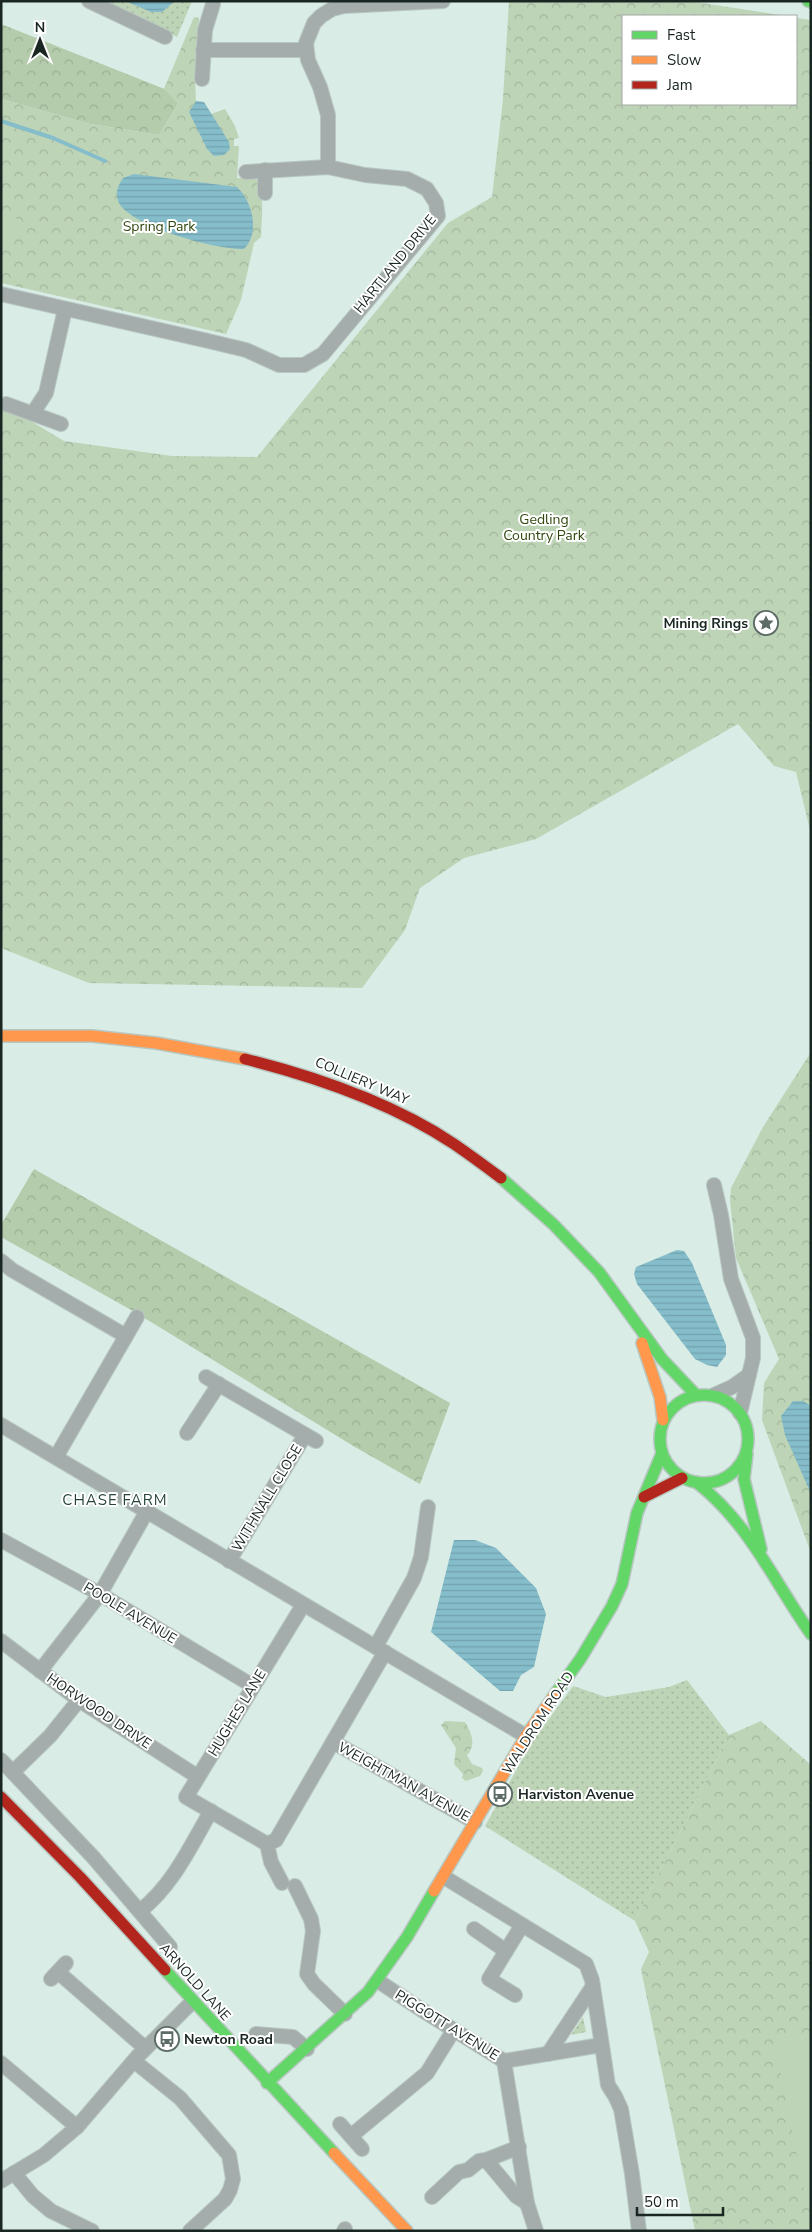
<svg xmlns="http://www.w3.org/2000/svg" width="812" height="2232" font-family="'Nunito Sans',sans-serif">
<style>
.grass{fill:url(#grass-dots)}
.forest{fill:url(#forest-crowns)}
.park{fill:url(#park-crowns)}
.pitch{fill:#bed4b7}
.water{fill:url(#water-rules)}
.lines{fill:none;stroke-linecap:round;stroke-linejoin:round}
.stream{stroke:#85bdca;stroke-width:4}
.street-casing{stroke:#b8c7c1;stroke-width:16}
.fast-casing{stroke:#b8c7c1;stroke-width:14}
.slow-casing{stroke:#b8c7c1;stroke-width:14}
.jam-casing{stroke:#b8c7c1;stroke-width:14}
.street{stroke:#a4adab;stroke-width:14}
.fast{stroke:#63d668;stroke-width:11}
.slow{stroke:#ff974d;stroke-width:11}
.jam{stroke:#b3261e;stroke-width:11}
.labels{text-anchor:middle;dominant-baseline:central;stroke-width:4;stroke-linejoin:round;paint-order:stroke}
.park-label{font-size:14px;fill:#314910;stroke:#fff}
.street-label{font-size:14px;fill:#192622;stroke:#fff}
.poi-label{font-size:14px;font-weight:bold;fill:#192622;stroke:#fff;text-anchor:start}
.neighbourhood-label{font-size:15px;letter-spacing:1px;fill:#26443b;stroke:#fff}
</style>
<defs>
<pattern id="grass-dots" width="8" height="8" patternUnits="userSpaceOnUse" patternTransform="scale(1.25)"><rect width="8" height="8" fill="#bed4b7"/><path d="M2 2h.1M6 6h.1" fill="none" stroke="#a3b69d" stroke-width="1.8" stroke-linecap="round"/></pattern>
<pattern id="forest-crowns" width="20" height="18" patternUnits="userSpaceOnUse" patternTransform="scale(1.25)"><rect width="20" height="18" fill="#b4ccab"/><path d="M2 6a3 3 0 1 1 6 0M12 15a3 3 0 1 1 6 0" fill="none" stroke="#9aaf93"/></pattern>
<pattern id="park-crowns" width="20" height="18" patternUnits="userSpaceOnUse" patternTransform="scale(1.25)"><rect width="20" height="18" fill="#bed4b7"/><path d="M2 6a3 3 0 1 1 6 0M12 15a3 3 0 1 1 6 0" fill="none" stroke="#a3b69d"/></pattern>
<pattern id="water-rules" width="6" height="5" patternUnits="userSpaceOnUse" patternTransform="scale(1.25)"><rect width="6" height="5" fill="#85bdca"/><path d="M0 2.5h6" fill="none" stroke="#72a2ad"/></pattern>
</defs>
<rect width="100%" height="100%" fill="#d9ece5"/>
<!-- grass -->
<g class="grass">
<polygon points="104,1 192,1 177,37 167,32 167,30"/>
<polygon points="687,1680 729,1735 635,1921 485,1826 532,1742 573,1686 606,1697 669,1687"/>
<polygon points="583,2017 586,2032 571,2035"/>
</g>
<!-- forest -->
<g class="forest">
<polygon points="1,24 167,90 178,104 159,135 90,124 1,99"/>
<polygon points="34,1169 450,1403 420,1484 355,1447 133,1311 1,1237 1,1225"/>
</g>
<!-- park -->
<g class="park">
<polygon points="509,1 689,1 787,16 623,16 623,104 796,104 796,18 811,20 811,834 796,772 774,766 738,724 536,839 464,858 420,888 405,930 362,988 89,983 1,948 1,409 24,417 64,441 172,456 257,457 448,223 492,197 503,99"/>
<path d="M194,17l5,1 -4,59 1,24 8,1 7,12 14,-5 10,17 4,12 -5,1v7h5l-2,32 19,1c10,15 5,41 5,58l-7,6 -13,57 -15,34 -225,-51v-184l89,25 69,11 19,-31 -14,-15z"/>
<polygon points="811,1052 811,1553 762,1420 764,1383 779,1359 736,1258 730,1200 731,1188 763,1127"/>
<path d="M445,1721l20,1c6,10 12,23 2,33l5,9 10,4 1,3 -3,5 -14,5 -4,-3 1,-4 -9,-10 2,-16 -15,-23z"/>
<polygon points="761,1721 811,1765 811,2231 695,2231 641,1969 649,1952 635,1921 729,1735"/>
</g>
<!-- pitch -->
<g class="pitch">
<polygon points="1,216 19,219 12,252 1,249"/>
<polygon points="811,2032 811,2190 804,2191 774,2040"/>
</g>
<!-- water -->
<g class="water">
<polygon points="125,1 175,1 162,12 151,12"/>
<polygon points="196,101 204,102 229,142 230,149 224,155 214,156 207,149 189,112"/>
<path d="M134,174l103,13c16,15 23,46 7,62 -27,1 -112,-22 -125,-46 -5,-10 -1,-17 4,-25z"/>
<polygon points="677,1250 684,1251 692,1263 726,1345 726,1355 717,1367 707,1365 695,1359 637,1284 634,1274 636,1267"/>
<polygon points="793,1401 803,1401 811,1406 811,1494 785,1435 781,1416"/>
<polygon points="454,1540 475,1540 496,1548 536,1588 546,1614 534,1667 521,1675 513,1691 500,1691 431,1632"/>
</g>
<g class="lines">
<!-- stream -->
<polyline class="stream" points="1,121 53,138 105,161"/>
<defs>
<g id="street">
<polyline points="89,1 165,37"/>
<polyline points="203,50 305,50"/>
<polyline points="202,79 205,30 213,4"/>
<polyline points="328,167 328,115 320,87 308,60 306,43 314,23 321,16 332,9 344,6 443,1"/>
<polyline points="265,170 265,193"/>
<polyline points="1,294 204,340 246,350 279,365 304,365 323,354 438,216 436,203 427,189 407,179 365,175 328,167 246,172"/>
<polyline points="6,404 61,424"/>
<polyline points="33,413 46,393 65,309"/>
<polyline points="714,1185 721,1215 731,1279 753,1338 753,1358 740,1413"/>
<polyline points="1,1261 12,1270 126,1336"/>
<polyline points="206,1377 316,1441"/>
<polyline points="714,1395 732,1387 749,1375"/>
<polyline points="1,1425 526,1736"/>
<polyline points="187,1433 219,1384"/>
<polyline points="56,1457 137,1317"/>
<polyline points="1,1540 100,1594 253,1686"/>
<polyline points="229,1561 305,1435"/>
<polyline points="303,1605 186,1797 267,1844 276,1840 385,1652"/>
<polyline points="1,1641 79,1700 198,1777"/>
<polyline points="376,1646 414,1578 421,1557 428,1507"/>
<polyline points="40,1671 100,1594 147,1511"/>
<polyline points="333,1742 475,1822"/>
<polyline points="1,1760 93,1857 170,1947"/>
<polyline points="13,1772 50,1736 79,1700"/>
<polyline points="267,1844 271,1862 282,1883"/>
<polyline points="444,1877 586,1964 592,1980 608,2085 615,2096 621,2109 632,2174 639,2231"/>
<polyline points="295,1886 311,1919 313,1931 307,1974 314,1984 345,2014"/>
<path d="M140,1911c33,-26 50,-64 71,-100"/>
<polyline points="474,1929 506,1951"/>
<polyline points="58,1972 145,2048"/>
<polyline points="51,1979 66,1963"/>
<polyline points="378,1981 425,2012 504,2061 601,2045"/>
<polyline points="515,1995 489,1979 522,1925"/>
<polyline points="256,2034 293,2037 307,2049"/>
<polyline points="548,2054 593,1986"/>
<polyline points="134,2061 180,2098 229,2155 233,2179 230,2190 225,2199 190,2231"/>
<polyline points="504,2061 527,2203 536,2231"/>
<polyline points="1,2063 77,2127"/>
<polyline points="340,2124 362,2149"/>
<polyline points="351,2136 427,2073 453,2031"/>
<polyline points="519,2147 486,2160 516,2196 527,2203"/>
<polyline points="14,2173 33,2196 51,2211 92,2231"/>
<polyline points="1,2181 44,2155 77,2127 137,2057 192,2002"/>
<polyline points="432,2197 459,2172 468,2170 479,2161 486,2160"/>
<polyline points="344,2231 345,2229"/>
</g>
<g id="fast">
<polyline points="808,1 811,2"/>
<polyline points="501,1178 553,1224 599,1272 662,1359 696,1395"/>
<circle cx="704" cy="1439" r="44"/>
<polyline points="747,1454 744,1479 761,1549"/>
<path d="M696,1482c53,41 77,98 115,152"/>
<polyline points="556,1693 581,1658 612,1606 622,1584 637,1513 662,1453"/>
<polyline points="165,1970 334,2153"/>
<polyline points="267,2083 368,1992 407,1937 434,1891"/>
</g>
<g id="slow">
<polyline points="1,1036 92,1036 156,1043 245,1059"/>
<polyline points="642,1343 660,1397 663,1420"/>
<polyline points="434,1891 526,1736 556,1693"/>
<polyline points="334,2153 407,2231"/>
</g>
<g id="jam">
<path d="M245,1059c72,18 146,43 209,85 16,11 31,22 47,34"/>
<polyline points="644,1497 682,1478"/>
<polyline points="1,1797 80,1877 165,1970"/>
</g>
</defs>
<!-- street casing -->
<use href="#street" class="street-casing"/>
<!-- fast casing -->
<use href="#fast" class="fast-casing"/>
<!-- slow casing -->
<use href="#slow" class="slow-casing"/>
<!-- jam casing -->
<use href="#jam" class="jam-casing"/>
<!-- street -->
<use href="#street" class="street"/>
<!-- fast -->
<use href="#fast" class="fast"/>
<!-- slow -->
<use href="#slow" class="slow"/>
<!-- jam -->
<use href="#jam" class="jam"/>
</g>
<!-- icons -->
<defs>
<symbol id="sight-ring" viewBox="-11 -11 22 22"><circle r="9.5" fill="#fff" stroke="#5c6b66" stroke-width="1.5"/><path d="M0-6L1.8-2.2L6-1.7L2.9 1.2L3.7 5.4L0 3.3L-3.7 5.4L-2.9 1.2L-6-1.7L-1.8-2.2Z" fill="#5c6b66"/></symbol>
<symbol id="bus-ring" viewBox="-11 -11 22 22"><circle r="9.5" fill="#fff" stroke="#5c6b66" stroke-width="1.5"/><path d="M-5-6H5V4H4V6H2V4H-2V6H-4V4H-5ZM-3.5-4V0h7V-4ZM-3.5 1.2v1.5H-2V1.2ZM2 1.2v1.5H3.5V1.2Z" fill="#5c6b66"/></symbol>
</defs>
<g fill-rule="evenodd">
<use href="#sight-ring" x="752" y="609" width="28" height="28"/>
<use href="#bus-ring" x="486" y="1780" width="28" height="28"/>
<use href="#bus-ring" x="153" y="2025" width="28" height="28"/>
</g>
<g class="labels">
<!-- park labels -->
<g class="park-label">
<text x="159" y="226">Spring Park</text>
<text x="544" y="519">Gedling<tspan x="544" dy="16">Country Park</tspan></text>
</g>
<!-- street labels -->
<g class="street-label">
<text transform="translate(395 264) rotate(-51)">HARTLAND DRIVE</text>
<text transform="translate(362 1081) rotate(23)">COLLIERY WAY</text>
<text transform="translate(267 1498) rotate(-59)">WITHNALL CLOSE</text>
<text transform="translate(130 1613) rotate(31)">POOLE AVENUE</text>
<text transform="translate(99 1711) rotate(34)">HORWOOD DRIVE</text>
<text transform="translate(237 1713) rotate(-59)">HUGHES LANE</text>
<text transform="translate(538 1723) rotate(-57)">WALDROM ROAD</text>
<text transform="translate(404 1782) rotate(29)">WEIGHTMAN AVENUE</text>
<text transform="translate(195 1982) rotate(48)">ARNOLD LANE</text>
<text transform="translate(447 2025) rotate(32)">PIGGOTT AVENUE</text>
</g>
<!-- poi labels -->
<g class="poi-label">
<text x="748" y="623" text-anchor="end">Mining Rings</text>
<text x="518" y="1794">Harviston Avenue</text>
<text x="184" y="2039">Newton Road</text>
</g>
<!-- neighbourhood labels -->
<g class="neighbourhood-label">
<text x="115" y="1500">CHASE FARM</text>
</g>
</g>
<!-- border -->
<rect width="812" height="2232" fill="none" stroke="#192622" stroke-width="5"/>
<!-- legend -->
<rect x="622" y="15" width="175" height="90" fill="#ffffff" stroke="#a3a8a7"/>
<rect x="632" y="31" width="25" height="8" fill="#63d668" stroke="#a3a8a7"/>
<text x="667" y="40" font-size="15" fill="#192622">Fast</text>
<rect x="632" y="56" width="25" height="8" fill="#ff974d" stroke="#a3a8a7"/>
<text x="667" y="65" font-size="15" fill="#192622">Slow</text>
<rect x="632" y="81" width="25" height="8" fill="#b3261e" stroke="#a3a8a7"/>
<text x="667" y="90" font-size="15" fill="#192622">Jam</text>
<!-- north arrow -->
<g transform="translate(40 40)" stroke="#ffffff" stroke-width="4" paint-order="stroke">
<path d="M0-4L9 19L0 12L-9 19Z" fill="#192622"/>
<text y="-8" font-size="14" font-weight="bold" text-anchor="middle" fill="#192622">N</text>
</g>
<!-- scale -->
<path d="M637 2207v8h86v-8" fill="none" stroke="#192622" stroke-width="2.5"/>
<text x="644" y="2207" font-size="15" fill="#192622" stroke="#ffffff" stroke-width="4" paint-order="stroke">50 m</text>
</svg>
